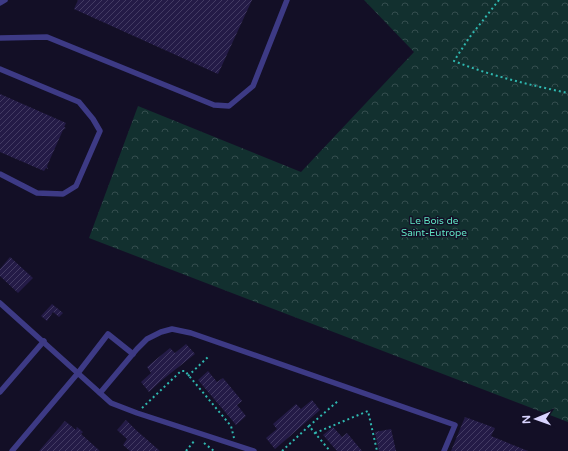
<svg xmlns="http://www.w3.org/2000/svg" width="568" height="451" font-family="'Varela Round',sans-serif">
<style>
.forest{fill:url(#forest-crowns)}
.building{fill:url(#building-hatch)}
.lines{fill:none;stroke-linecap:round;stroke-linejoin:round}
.path{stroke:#2fb8b0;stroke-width:2;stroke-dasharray:2 3;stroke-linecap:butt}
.service{stroke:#3d3a85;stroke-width:5.5}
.labels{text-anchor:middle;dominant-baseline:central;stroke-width:3;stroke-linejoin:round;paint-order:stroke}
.park-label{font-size:10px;fill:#5fe0c0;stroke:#130f26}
</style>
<defs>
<pattern id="forest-crowns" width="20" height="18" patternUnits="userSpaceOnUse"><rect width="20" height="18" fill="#12302f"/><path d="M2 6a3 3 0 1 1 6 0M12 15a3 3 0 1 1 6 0" fill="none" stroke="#344d4e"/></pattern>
<pattern id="building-hatch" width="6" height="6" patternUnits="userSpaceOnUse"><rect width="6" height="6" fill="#241b47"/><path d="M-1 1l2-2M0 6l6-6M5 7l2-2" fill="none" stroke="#433b63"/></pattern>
</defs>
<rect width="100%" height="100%" fill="#130f26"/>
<!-- forest -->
<polygon class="forest" points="364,0 568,0 568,422 89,238 138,106 301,172 414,52"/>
<!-- building -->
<g class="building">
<polygon points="78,0 252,0 218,74 74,9"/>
<polygon points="0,94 66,123 64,127 66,128 63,130 47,166 48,169 46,168 44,171 0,152"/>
<polygon points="10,257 33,278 18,293 0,276 0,269"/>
<polygon points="52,304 63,313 59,317 53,312 47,321 41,316"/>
<polygon points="186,344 195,354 162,380 149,392 141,382 151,373 147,367 170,348 175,353"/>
<polygon points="208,371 217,382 223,378 242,401 237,405 246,416 236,425 226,413 198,380"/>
<polygon points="312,400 320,410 275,449 266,438 277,429 273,424 296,404 301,409"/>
<polygon points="465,417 495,428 491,436 528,451 451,451"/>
<polygon points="126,420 137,431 160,451 130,451 123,445 127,439 117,430"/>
<polygon points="65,421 76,430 77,427 83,432 81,434 100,451 39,451"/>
<polygon points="333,427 342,437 347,433 362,451 337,451 323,435"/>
<polygon points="391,429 396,451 379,451 375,432"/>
</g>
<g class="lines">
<!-- path -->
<g class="path">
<path d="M499,0l-30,38 -15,23c37,15 76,24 114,32"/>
<polyline points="188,376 208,357"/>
<polyline points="142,408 181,371 185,371 231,426 234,438"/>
<polyline points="309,426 338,401"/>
<polyline points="315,433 368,411 377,451"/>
<polyline points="204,443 214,451"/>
<polyline points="186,451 195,440"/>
<polyline points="282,451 309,426 330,451"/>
</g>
<!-- service -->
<g class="service">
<polyline points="0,3 5,0"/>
<polyline points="0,38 47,37 214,105 229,106 253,86 287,0"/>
<polyline points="0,69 79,102 93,119 100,131 76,186 63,194 37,193 0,174"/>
<polyline points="0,303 111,403 137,413 254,451"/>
<polyline points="0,392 44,341"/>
<polyline points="100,393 137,349 147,339 161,332 172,329 191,333 455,425 444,451"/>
<polyline points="12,451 78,373 108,334 133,354"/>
</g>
</g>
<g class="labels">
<!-- park labels -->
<g class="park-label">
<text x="434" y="221">Le Bois de<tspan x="434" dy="12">Saint-Eutrope</tspan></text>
</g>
</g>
<!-- north arrow -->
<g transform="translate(536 419) rotate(268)" stroke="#130f26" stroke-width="3" paint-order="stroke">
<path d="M0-3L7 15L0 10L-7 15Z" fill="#d9d4ff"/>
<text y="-6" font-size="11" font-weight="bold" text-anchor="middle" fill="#d9d4ff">N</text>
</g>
</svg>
